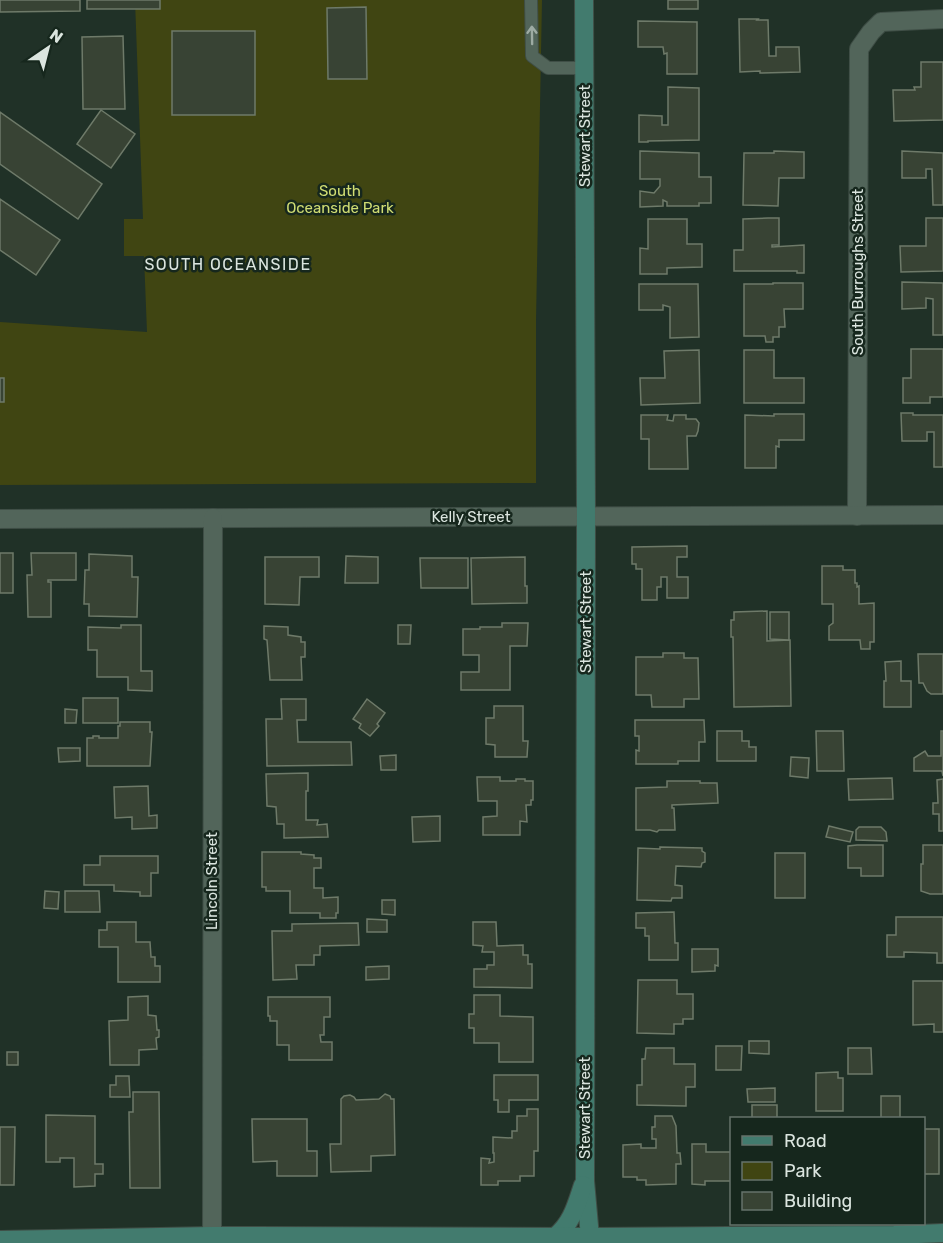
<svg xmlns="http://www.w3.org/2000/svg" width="943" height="1243" font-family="Rubik,sans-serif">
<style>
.green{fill:#404512}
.building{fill:#384334;stroke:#6e7a69;stroke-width:1.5}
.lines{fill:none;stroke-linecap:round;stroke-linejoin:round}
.lane-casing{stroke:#3f4e46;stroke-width:14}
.street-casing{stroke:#3f4e46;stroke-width:20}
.secondary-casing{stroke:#3f4e46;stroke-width:20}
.lane{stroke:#52655a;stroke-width:12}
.street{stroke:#52655a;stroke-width:18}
.secondary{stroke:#427b6e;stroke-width:18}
.oneway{stroke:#9daba3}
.labels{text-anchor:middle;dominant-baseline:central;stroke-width:5;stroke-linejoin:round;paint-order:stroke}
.street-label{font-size:15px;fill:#dbe5df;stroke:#16271d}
.park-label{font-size:15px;fill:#d0dd73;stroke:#16271d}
.neighbourhood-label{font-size:16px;letter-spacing:1.5px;fill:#dbe5df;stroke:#16271d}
</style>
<rect width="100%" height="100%" fill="#203127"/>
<!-- green -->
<polygon class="green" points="135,0 542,0 536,320 536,483 0,485 0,322 147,332 144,256 124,256 124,219 143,219"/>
<!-- building -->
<g class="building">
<polygon points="0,0 80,0 80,11 0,12"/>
<rect x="87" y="0" width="73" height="9"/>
<rect x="668" y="0" width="30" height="9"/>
<polygon points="366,7 367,79 328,79 327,8"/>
<polygon points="739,19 758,19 757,20 768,20 769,56 776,56 776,47 799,47 800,72 760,73 760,71 740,72"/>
<polygon points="638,21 697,22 697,74 667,74 667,53 664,54 663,47 638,47"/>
<rect x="172" y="31" width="83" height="84"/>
<polygon points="123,36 125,109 83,109 82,37"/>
<polygon points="921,62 943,62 943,120 894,121 893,90 915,90 914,87 921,87"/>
<polygon points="668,87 699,88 699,140 648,141 648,142 639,142 639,115 662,116 662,125 668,125"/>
<polygon points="101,110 135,134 111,168 77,144"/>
<polygon points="0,112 102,184 78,219 0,164"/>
<polygon points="640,151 699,153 699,177 711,177 711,203 699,203 699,206 667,206 667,202 663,200 663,206 640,207 640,191 654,193 660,186 660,179 640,179"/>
<polygon points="774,151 804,152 804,178 779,178 778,206 743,205 744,153 774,153"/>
<polygon points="902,151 943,153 943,205 933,205 932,169 926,169 926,178 902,178"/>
<polygon points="0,199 60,240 36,275 0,250"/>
<polygon points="768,218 779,218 779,245 772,245 772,247 804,245 804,273 797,273 797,271 734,271 734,250 743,250 743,219"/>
<polygon points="926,218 943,218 943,271 901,272 900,246 926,246"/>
<polygon points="648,219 687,219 687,244 702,244 702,267 667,268 667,274 640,274 640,248 648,249"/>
<polygon points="902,282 943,283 943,335 933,335 933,299 926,298 926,308 902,309"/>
<polygon points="773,283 803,283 803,309 784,309 785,327 779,327 779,337 773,337 773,342 766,342 765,336 744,336 744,284 773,284"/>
<polygon points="639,284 698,284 699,337 670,338 670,307 663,305 663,310 639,310"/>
<polygon points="911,349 943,349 943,397 930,397 930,403 903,403 903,378 911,378"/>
<polygon points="699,350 700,403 641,405 640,378 665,378 664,351"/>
<polygon points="744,350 774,350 774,378 804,378 804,403 744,403"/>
<rect x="0" y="378" width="4" height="24"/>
<polygon points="901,413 913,413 913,415 943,415 943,467 934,467 934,432 927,432 927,441 902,441"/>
<polygon points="774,414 804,414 804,440 779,440 779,447 776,446 776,468 745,468 745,415 774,416"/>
<polygon points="641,415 668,415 667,420 673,421 674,415 686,415 686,419 696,419 699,423 698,431 696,436 687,436 688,469 649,469 649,439 641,439"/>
<polygon points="687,546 687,557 677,557 677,577 688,577 688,598 667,598 667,577 661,577 661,587 657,587 657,600 642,600 642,569 636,569 636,564 632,564 632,547"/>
<rect x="0" y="553" width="13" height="40"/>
<polygon points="31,553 76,553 76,580 48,580 48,582 51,582 51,617 28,617 27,575 32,575"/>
<polygon points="89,554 132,556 132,577 138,577 137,617 89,616 89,604 84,604 85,570 89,570"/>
<polygon points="346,556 378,557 378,583 345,583"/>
<polygon points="265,557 319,557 319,577 300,577 299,605 265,604"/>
<polygon points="525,557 525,586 527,586 527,603 472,604 471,558"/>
<polygon points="420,558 468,558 468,588 421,588"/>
<polygon points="822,566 843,566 843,570 855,570 855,583 857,583 857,587 859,586 859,604 874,603 874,642 870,642 870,649 861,649 860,640 829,640 829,626 833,623 833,604 822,604"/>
<polygon points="767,611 767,641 790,640 791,706 734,707 733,637 731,637 731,620 734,620 734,612"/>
<polygon points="770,612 789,612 789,640 770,639"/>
<polygon points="502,623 528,623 527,646 510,646 510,690 461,690 461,672 479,672 479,655 463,655 463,629 480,629 480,627 502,627"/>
<polygon points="121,625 141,625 141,671 152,671 152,691 128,690 128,677 97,677 97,650 88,650 88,627 121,628"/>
<polygon points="398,625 411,625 410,644 398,644"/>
<polygon points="264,626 288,627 288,635 301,637 301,642 305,642 305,657 301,657 302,680 270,680 267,640 264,639"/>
<polygon points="663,653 684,653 684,658 698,658 699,699 684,699 684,707 652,707 651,695 636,695 636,657 663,657"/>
<polygon points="918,654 943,654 943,694 931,694 927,691 923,683 919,683"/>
<polygon points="901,661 901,681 911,681 911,707 884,707 884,681 886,681 885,662"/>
<rect x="83" y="698" width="35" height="25"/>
<polygon points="281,699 306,699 306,720 297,720 298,742 351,742 352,765 267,766 266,719 282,719"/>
<polygon points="367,699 385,713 377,724 379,726 370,736 359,728 361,724 353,719"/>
<polygon points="494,706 523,706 523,741 528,741 527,757 495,757 495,745 486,744 486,718 494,718"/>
<polygon points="65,709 77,710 76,723 65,723"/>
<polygon points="635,720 704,720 705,742 699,742 699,761 678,761 678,764 636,764 636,750 639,751 639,736 635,736"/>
<polygon points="120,722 150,722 150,732 152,732 150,766 87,766 87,738 93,738 93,736 99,736 99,738 118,738 118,726 120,726"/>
<polygon points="717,731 742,731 742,741 749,741 749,747 756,747 756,761 717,761"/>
<polygon points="816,731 843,731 844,771 817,771"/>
<polygon points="941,731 943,731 943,776 942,771 914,771 914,758 925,751 928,756 941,756"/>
<polygon points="58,748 80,748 80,761 59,762"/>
<polygon points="396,755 396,770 381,770 380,756"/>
<polygon points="791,757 809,758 808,778 790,776"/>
<polygon points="308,773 308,791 306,791 306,820 318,820 317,825 327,824 328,837 284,838 284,824 277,824 276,807 267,806 266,774"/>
<polygon points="477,777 500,777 500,781 516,781 516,779 525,779 525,781 533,781 533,800 531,800 531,805 526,805 527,822 520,821 520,835 483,835 483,817 497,816 497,801 478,801"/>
<polygon points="892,778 893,799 849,800 848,779"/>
<polygon points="943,779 943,831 939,831 939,814 933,814 933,803 938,803 937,780"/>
<polygon points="667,781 700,781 700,783 717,783 718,803 672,805 672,808 674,808 675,830 659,830 657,832 650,830 636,830 636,788 667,787"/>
<polygon points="148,786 149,816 157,815 157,828 132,829 132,817 115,818 114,787"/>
<polygon points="440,816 440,841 413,842 412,817"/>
<polygon points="829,826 853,832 850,842 826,837"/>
<polygon points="859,827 881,827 886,832 887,841 856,840 856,830"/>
<polygon points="857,845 883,845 883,876 861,876 861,868 848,868 848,846"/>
<polygon points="923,845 943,845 943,894 930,894 921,891 921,864 923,864"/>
<polygon points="660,847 702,848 702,851 705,853 705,862 702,863 701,867 676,866 675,885 682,886 682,898 672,898 671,901 637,900 638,848 660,849"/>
<polygon points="262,852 301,852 301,854 314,855 314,858 321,858 321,868 314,868 314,888 323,888 323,898 338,897 338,913 336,913 336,918 320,918 320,913 290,913 290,891 266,891 266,887 262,887"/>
<rect x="775" y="853" width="30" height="45"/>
<polygon points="100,856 158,856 158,873 151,873 151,896 140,896 140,892 114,891 114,885 84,885 84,865 100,865"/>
<polygon points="45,891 59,892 58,909 44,908"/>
<polygon points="65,891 99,891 100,912 65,912"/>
<polygon points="382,900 395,900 395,915 382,914"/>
<polygon points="674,912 675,943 678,943 678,960 649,960 649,936 645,936 645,928 636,928 636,913"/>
<polygon points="896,917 943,917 943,963 937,963 937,953 904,952 904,957 887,957 887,935 896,935"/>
<polygon points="367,919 387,920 387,932 367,932"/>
<polygon points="107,922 136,922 136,942 150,942 151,957 155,957 155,966 160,966 160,982 118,982 118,947 99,947 99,930 107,930"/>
<polygon points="473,922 496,922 497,946 523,945 523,955 528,955 528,964 532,964 532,988 474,987 474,969 487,969 487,965 494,965 494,952 482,952 483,946 473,945"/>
<polygon points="358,923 359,945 320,946 320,955 314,955 314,965 296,965 297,979 273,980 272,931 292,931 292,924"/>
<polygon points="692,949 718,949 718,966 715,965 715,971 692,972"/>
<polygon points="389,966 389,979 366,980 366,967"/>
<polygon points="638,980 677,980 677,994 693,994 693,1019 683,1019 683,1024 674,1024 674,1034 637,1033"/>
<polygon points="913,981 943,981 943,1032 934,1032 934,1024 913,1025"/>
<polygon points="474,995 500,995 500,1016 533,1017 533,1062 499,1062 499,1043 474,1043 474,1028 469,1028 469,1014 474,1014"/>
<polygon points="148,996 148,1015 156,1016 157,1030 159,1030 159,1037 156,1038 157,1049 139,1050 139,1065 110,1065 109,1021 128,1020 128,997"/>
<polygon points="268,997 330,997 330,1017 324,1017 324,1035 320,1035 321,1042 332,1042 332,1060 289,1060 289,1045 277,1045 277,1021 270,1021 270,1016 268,1016"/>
<polygon points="749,1041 769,1041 769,1054 749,1053"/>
<polygon points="716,1046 742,1046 741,1070 716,1070"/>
<polygon points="646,1048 674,1048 674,1064 695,1064 695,1087 686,1087 686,1106 637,1105 637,1085 642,1085 642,1059 645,1059"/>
<polygon points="848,1048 871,1048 872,1074 848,1074"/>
<rect x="7" y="1052" width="11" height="13"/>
<polygon points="838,1072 838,1078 843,1078 843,1111 816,1111 816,1073"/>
<polygon points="494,1075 538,1075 538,1100 509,1100 509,1112 498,1112 498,1100 494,1100"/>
<polygon points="116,1076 129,1076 130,1097 110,1097 110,1085 116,1085"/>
<polygon points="775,1088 775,1102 748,1102 747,1089"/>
<polygon points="133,1092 159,1092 160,1188 130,1188 129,1112 133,1112"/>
<polygon points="385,1094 390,1096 391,1099 394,1099 395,1155 371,1156 371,1171 331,1172 330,1144 341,1144 341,1099 344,1096 350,1095 354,1097 356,1100 379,1099"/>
<rect x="881" y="1096" width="19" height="22"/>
<rect x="752" y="1105" width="25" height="13"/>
<polygon points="527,1109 538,1109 538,1151 534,1151 534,1176 520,1176 520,1181 498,1181 498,1185 481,1185 481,1158 490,1159 489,1163 494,1162 494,1153 493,1153 493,1137 512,1138 512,1131 517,1131 517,1116 527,1116"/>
<polygon points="46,1115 95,1116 95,1164 103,1164 103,1174 95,1174 95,1186 74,1187 74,1158 60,1158 60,1162 46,1162"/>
<polygon points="655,1116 672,1116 676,1126 677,1153 680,1153 681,1164 676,1164 676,1184 646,1185 646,1180 637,1180 637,1177 623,1177 623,1145 641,1144 641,1148 656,1148 656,1139 652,1139 652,1127 655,1127"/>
<polygon points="252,1119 307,1119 307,1151 317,1151 317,1176 277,1176 277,1161 253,1162"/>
<polygon points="0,1127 15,1127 14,1185 0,1185"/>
<rect x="924" y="1129" width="15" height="45"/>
<polygon points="692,1144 706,1144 706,1152 732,1152 732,1181 705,1181 705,1185 692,1184"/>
</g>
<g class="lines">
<defs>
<polyline id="lane" points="531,0 532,56 548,68 585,68"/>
<g id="street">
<polyline points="857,516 859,49 871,32 881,22 943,19"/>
<polyline points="0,519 943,515"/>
<polyline points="212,1243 213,518"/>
</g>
<g id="secondary">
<polyline points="584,0 586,517 585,1181 590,1237"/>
<path d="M555,1237c17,-14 21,-31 28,-52"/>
<polyline points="0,1240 212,1236 590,1237 894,1235 943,1233"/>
</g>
</defs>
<!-- lane casing -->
<use href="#lane" class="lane-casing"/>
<!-- street casing -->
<use href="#street" class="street-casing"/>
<!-- secondary casing -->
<use href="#secondary" class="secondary-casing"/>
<!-- lane -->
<use href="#lane" class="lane"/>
<!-- street -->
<use href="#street" class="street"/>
<!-- secondary -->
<use href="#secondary" class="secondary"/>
</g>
<!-- one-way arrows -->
<defs><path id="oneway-shaft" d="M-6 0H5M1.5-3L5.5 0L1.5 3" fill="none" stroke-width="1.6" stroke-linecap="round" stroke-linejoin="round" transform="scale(1.5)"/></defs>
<use class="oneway" href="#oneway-shaft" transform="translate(532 35) rotate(-91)"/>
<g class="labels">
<!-- street labels -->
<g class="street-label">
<text transform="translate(585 136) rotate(-90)">Stewart Street</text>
<text transform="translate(858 272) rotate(-90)">South Burroughs Street</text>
<text x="471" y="517">Kelly Street</text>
<text transform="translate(586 622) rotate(-90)">Stewart Street</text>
<text transform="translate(212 881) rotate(-90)">Lincoln Street</text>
<text transform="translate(585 1108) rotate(-90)">Stewart Street</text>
</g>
<!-- park labels -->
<g class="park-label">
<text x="340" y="191">South<tspan x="340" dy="17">Oceanside Park</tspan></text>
</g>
<!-- neighbourhood labels -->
<g class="neighbourhood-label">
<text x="228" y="264">SOUTH OCEANSIDE</text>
</g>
</g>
<!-- legend -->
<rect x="730" y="1117" width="195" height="108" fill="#16271d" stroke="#65736b" stroke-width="1.5"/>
<rect x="742" y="1136" width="30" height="9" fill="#427b6e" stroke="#65736b" stroke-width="1.5"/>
<text x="784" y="1147" font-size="18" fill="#dbe5df">Road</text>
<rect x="742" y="1162" width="30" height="18" fill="#404512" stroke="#65736b" stroke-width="1.5"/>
<text x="784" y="1177" font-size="18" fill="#dbe5df">Park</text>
<rect x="742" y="1192" width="30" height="18" fill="#384334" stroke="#65736b" stroke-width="1.5"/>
<text x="784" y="1207" font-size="18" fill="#dbe5df">Building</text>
<!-- north arrow -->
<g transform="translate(48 48) rotate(35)" stroke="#16271d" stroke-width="4.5" paint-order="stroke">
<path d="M0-4.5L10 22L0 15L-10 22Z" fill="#dbe5df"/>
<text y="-9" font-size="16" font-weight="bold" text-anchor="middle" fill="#dbe5df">N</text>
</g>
</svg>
